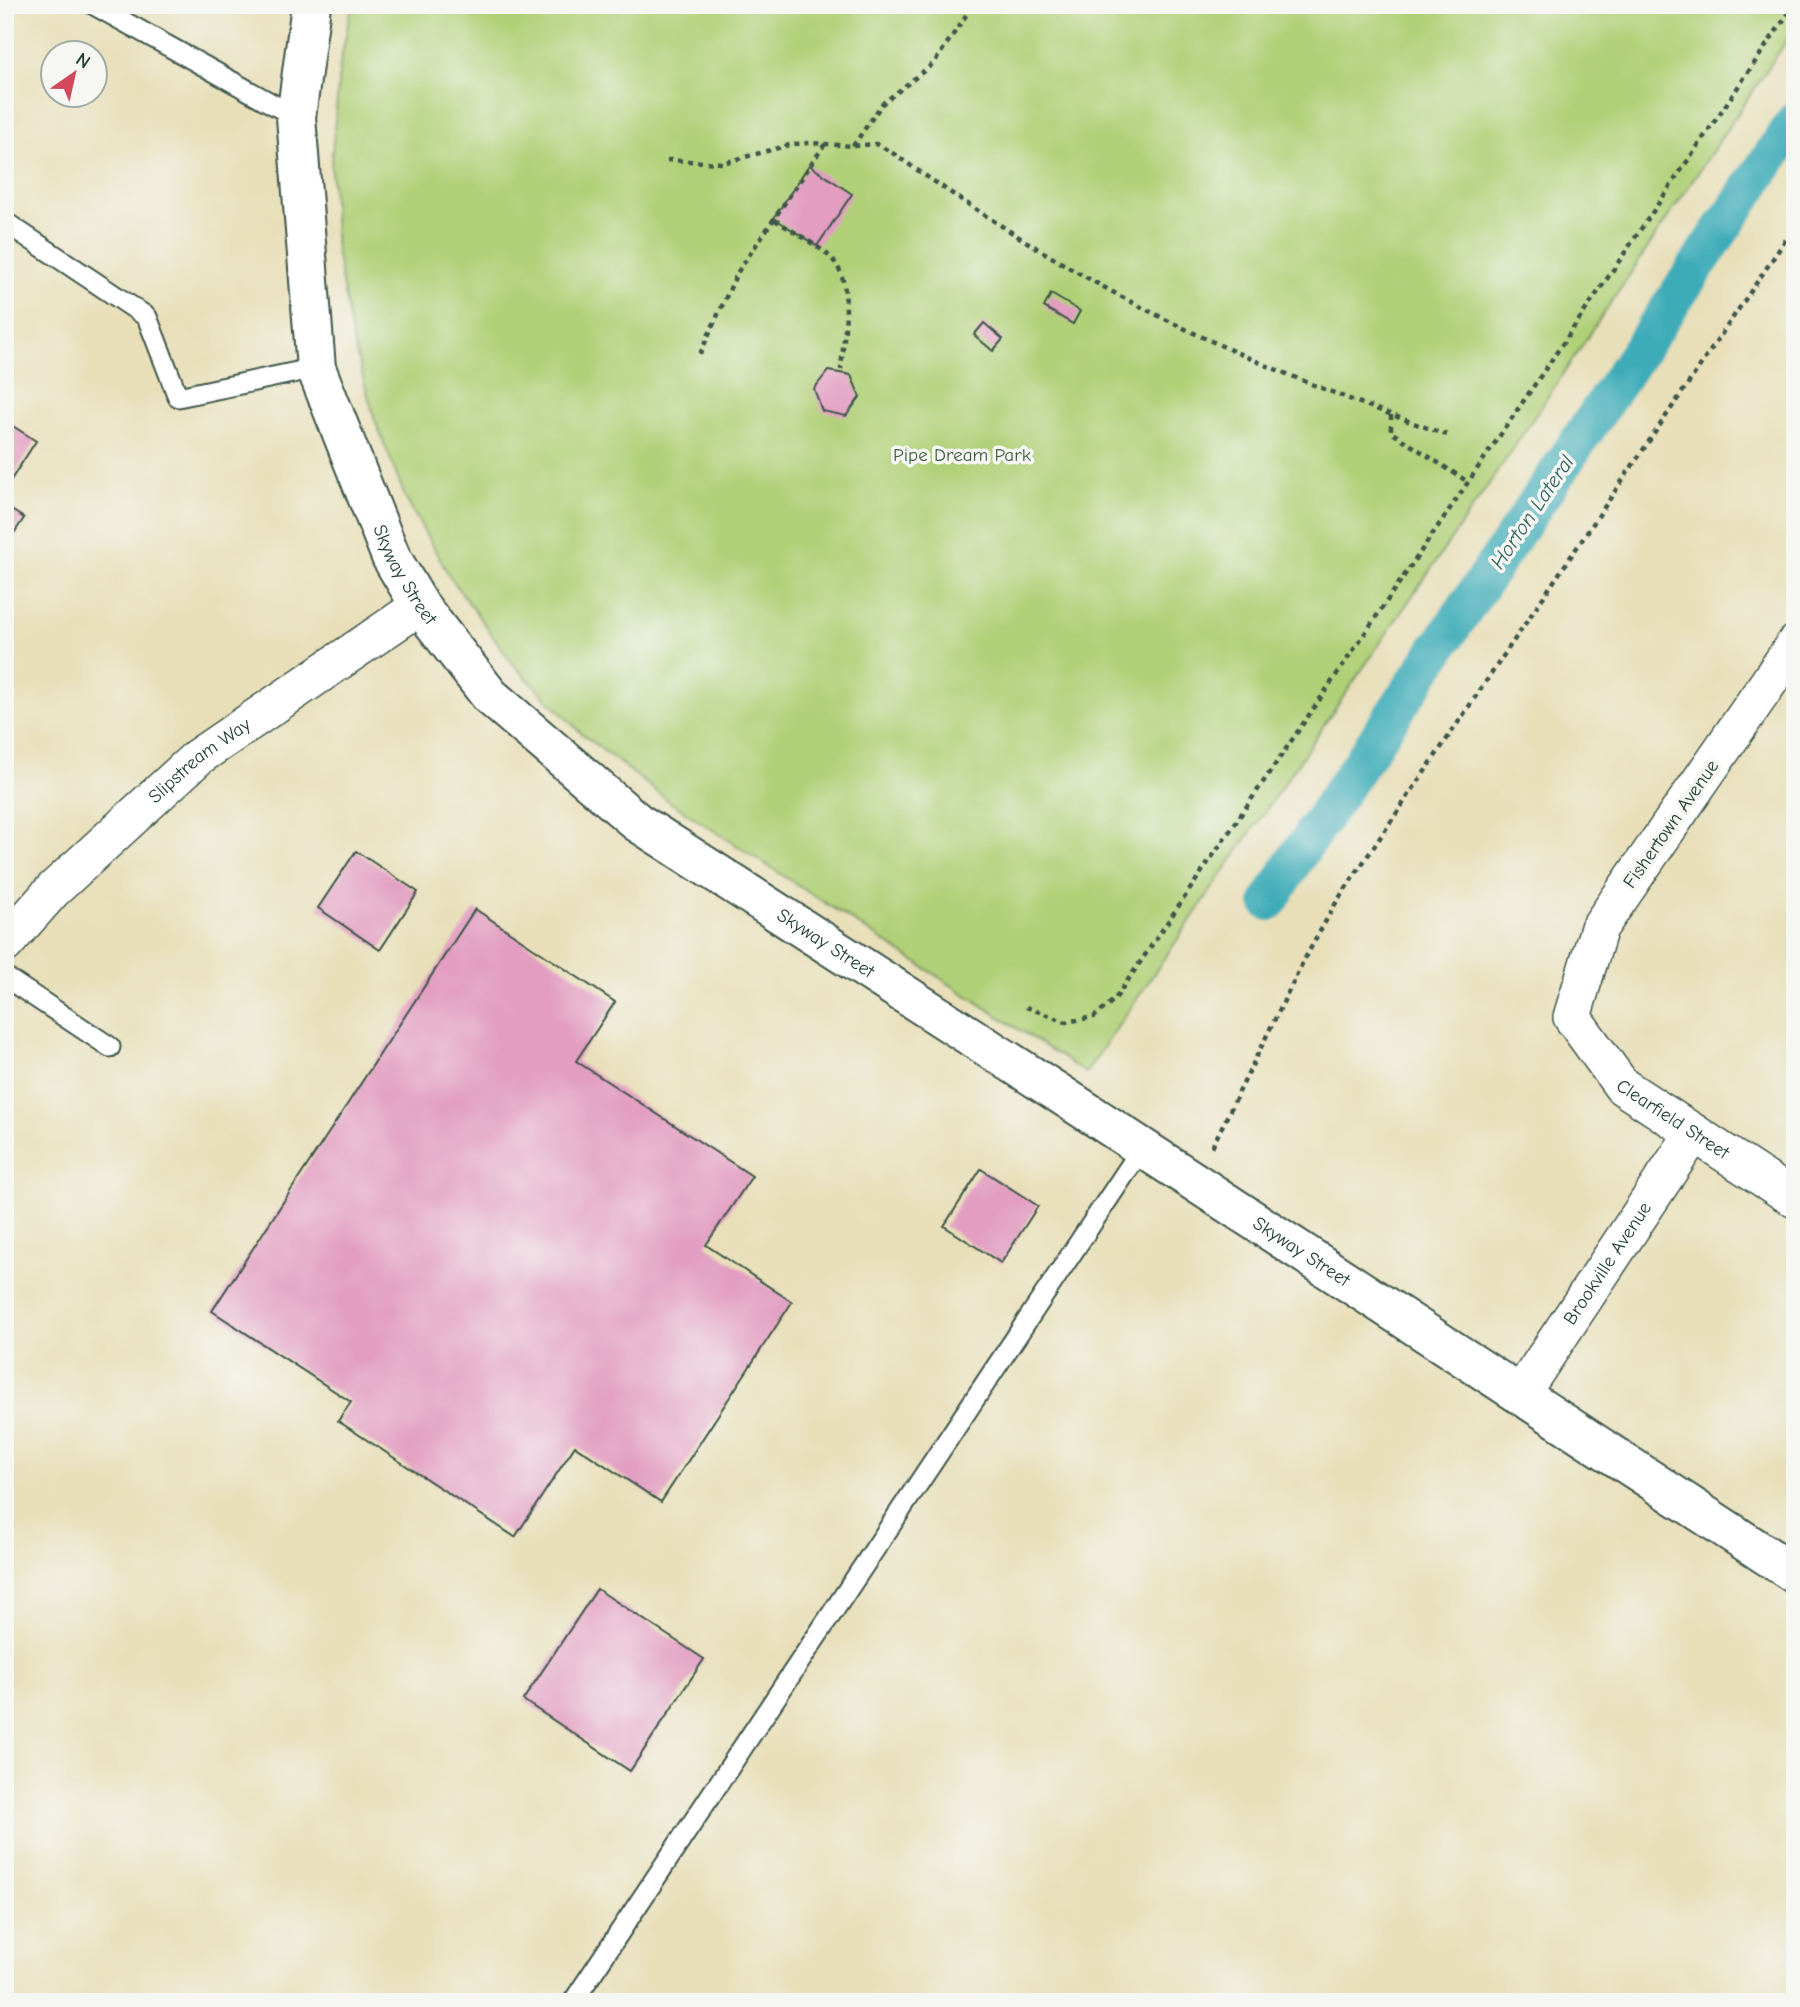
<svg xmlns="http://www.w3.org/2000/svg" width="1800" height="2007" font-family="'Comic Neue',sans-serif">
<style>
.green{fill:#b0d077;stroke:#688656;stroke-width:2}
.lines{fill:none;stroke-linecap:round;stroke-linejoin:round}
.canal{stroke:#3cacb8;stroke-width:38}
.building{fill:#e29dc1}
.service-casing{stroke:#3d5548;stroke-width:23}
.minor-casing{stroke:#3d5548;stroke-width:40}
.tertiary-casing{stroke:#3d5548;stroke-width:42}
.path{stroke:#3d5548;stroke-width:4.5;stroke-dasharray:5 5;stroke-linecap:butt}
.service{stroke:#fff;stroke-width:19}
.minor{stroke:#fff;stroke-width:37}
.tertiary{stroke:#fff;stroke-width:38}
.labels{text-anchor:middle;dominant-baseline:central;stroke-width:7;stroke-linejoin:round;paint-order:stroke}
.park-label{font-size:19px;fill:#3c5a41;stroke:#f6f6f2}
.street-label{font-size:19px;fill:#1f3d34;stroke:#f6f6f2}
.water-label{font-size:21px;font-style:italic;fill:#285e5c;stroke:#f6f6f2}
</style>
<rect width="100%" height="100%" fill="#f6f6f2"/>
<filter id="ink" filterUnits="userSpaceOnUse"><feTurbulence type="fractalNoise" baseFrequency=".0143" numOctaves="2"/><feDisplacementMap in="SourceGraphic" scale="14" xChannelSelector="R" yChannelSelector="G"/><feConvolveMatrix kernelMatrix="1 2 1 2 8 2 1 2 1" color-interpolation-filters="sRGB"/></filter>
<filter id="wash" filterUnits="userSpaceOnUse"><feTurbulence type="fractalNoise" baseFrequency=".00686" numOctaves="4" result="noise"/><feDisplacementMap in="SourceGraphic" scale="28" xChannelSelector="R" yChannelSelector="G"/><feGaussianBlur stdDeviation="1.57" result="paint"/><feColorMatrix in="noise" values="0 0 0 0 0 0 0 0 0 0 0 0 0 0 0 0 0 1.4 0 .05"/><feComposite in="paint" operator="in"/></filter>
<g filter="url(#wash)">
<rect width="100%" height="100%" fill="#e8dfb9"/>
<!-- green -->
<polygon class="green" points="352,5 1795,5 1795,28 1506,459 1086,1073 670,802 581,733 514,665 450,577 406,499 375,420 353,342 336,250 331,166 340,65"/>
<g class="lines">
<!-- canal -->
<polyline class="canal" points="1269,902 1294,861 1795,121"/>
</g>
<g id="blocks">
<!-- building -->
<g class="building">
<polygon points="809,165 852,194 817,246 774,218"/>
<polygon points="1051,294 1080,311 1073,324 1044,307"/>
<polygon points="984,323 1003,339 993,351 974,335"/>
<polygon points="828,371 851,375 860,397 846,416 822,411 814,389"/>
<polygon points="5,421 36,441 5,489"/>
<polygon points="5,506 24,518 5,547"/>
<polygon points="356,851 418,892 380,950 318,908"/>
<polygon points="475,909 615,1002 576,1061 752,1176 706,1245 792,1302 661,1502 575,1446 515,1537 338,1421 351,1402 212,1311"/>
<polygon points="981,1169 1038,1206 1001,1263 944,1226"/>
<polygon points="597,1589 704,1659 630,1771 523,1700"/>
</g>
</g>
</g>
<g filter="url(#ink)">
<use href="#blocks" fill-opacity="0" stroke="#3d5548" stroke-width="2"/>
<g class="lines">
<defs>
<g id="service">
<polyline points="94,5 296,117"/>
<polyline points="5,222 147,317 178,397 316,368"/>
<polyline points="5,977 110,1047"/>
<polyline points="573,2002 1142,1148"/>
</g>
<g id="minor">
<path id="s1" d="M1795,644l-196,284 -27,89 50,69 173,113"/>
<path id="s2" d="M5,944l48,-54 145,-133 222,-151"/>
<path id="s3" d="M1520,1395l174,-262"/>
</g>
<g id="tertiary">
<path id="s4" d="M311,5l-15,112 20,251 75,189 29,49 70,90 147,126 423,272 735,480"/>
</g>
</defs>
<!-- service casing -->
<use href="#service" class="service-casing"/>
<!-- minor casing -->
<use href="#minor" class="minor-casing"/>
<!-- tertiary casing -->
<use href="#tertiary" class="tertiary-casing"/>
<!-- path -->
<g class="path">
<polyline points="853,146 882,104 934,63 973,5"/>
<path d="M667,160l56,3 70,-19 18,-1 42,3 23,-2 15,8c74,51 149,101 229,144 105,56 215,99 327,139"/>
<path d="M775,220c17,11 38,22 54,36 27,23 14,81 12,114"/>
<polyline points="700,354 737,273 825,144"/>
<polyline points="1391,415 1391,432 1468,482"/>
<polyline points="1026,1007 1066,1022 1094,1017 1115,999 1794,5"/>
<polyline points="1212,1147 1304,960 1337,901 1795,226"/>
</g>
<!-- service -->
<use href="#service" class="service"/>
<!-- minor -->
<use href="#minor" class="minor"/>
<!-- tertiary -->
<use href="#tertiary" class="tertiary"/>
</g>
</g>
<g class="labels">
<!-- park labels -->
<g class="park-label">
<text x="962" y="455">Pipe Dream Park</text>
</g>
<!-- street labels -->
<g class="street-label">
<text stroke="none"><textPath href="#s4" startOffset="590">Skyway Street</textPath></text>
<text stroke="none"><textPath href="#s2" startOffset="268">Slipstream Way</textPath></text>
<text transform="translate(1671 824) rotate(-55)">Fishertown Avenue</text>
<text stroke="none"><textPath href="#s4" startOffset="1157">Skyway Street</textPath></text>
<text stroke="none"><textPath href="#s1" startOffset="584">Clearfield Street</textPath></text>
<text stroke="none"><textPath href="#s4" startOffset="1724">Skyway Street</textPath></text>
<text stroke="none"><textPath href="#s3" startOffset="158">Brookville Avenue</textPath></text>
</g>
<!-- water labels -->
<g class="water-label">
<text transform="translate(1532 512) rotate(-56)">Horton Lateral</text>
</g>
</g>
<!-- margin -->
<rect width="1800" height="2007" fill="none" stroke="#f6f6f2" stroke-width="28"/>
<!-- north arrow -->
<g transform="translate(74 74) rotate(34)"><circle r="33" fill="#f6f6f2" stroke="#a0aca6" stroke-width="2"/>
<path d="M0-5L12 26L0 18L-12 26Z" fill="#d1495b"/>
<text y="-10" font-size="19" font-weight="bold" text-anchor="middle" fill="#1f3d34">N</text>
</g>
</svg>
